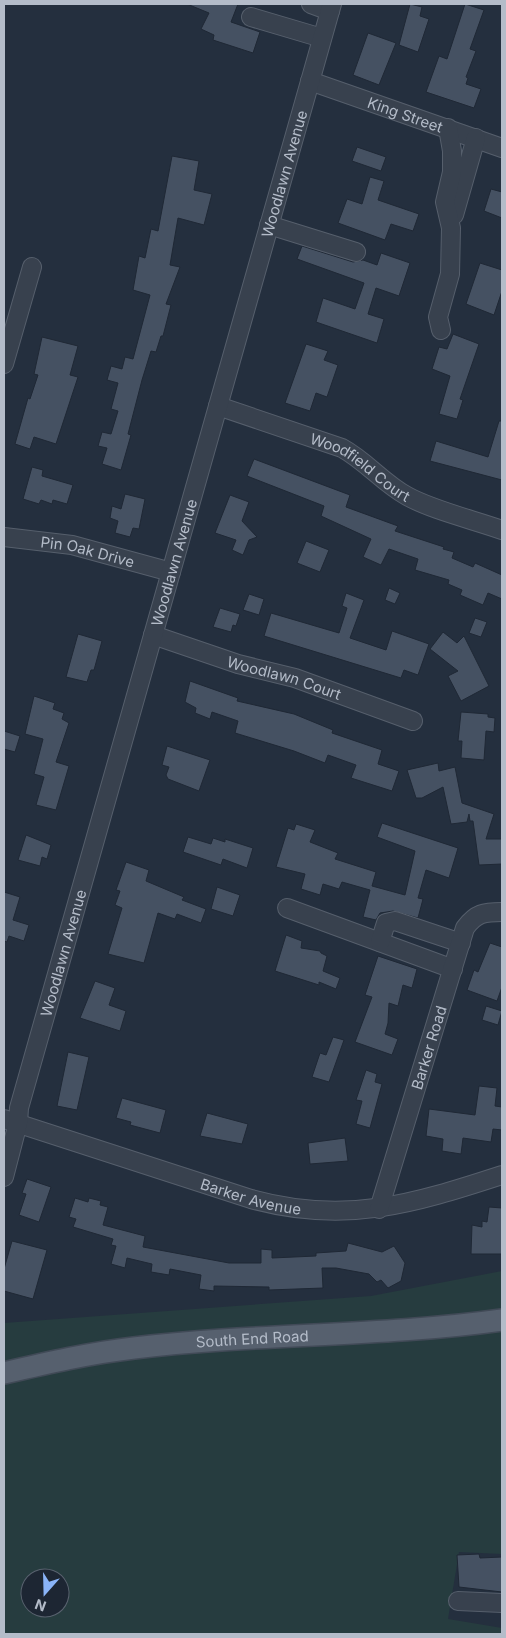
<svg xmlns="http://www.w3.org/2000/svg" width="506" height="1638" font-family="Inter,sans-serif">
<style>
.green{fill:#263c3f;fill-rule:evenodd}
.building{fill:#455162;stroke:#1f2835}
.lines{fill:none;stroke-linecap:round;stroke-linejoin:round}
.minor-casing{stroke:#565f6c;stroke-width:20}
.major-casing{stroke:#414a57;stroke-width:24}
.minor{stroke:#38414e;stroke-width:18}
.major{stroke:#56606e;stroke-width:21}
.labels{text-anchor:middle;dominant-baseline:central;stroke-width:5;stroke-linejoin:round;paint-order:stroke}
.street-label{font-size:15px;fill:#b4bcc9;stroke:#1d2633}
</style>
<rect width="100%" height="100%" fill="#242f3e"/>
<!-- green -->
<path class="green" d="M502,1271v283l-43,-2 -11,67 54,9v6h-498v-311l367,-27zM30,1578h30v30h-30z"/>
<!-- building -->
<g class="building">
<polygon points="187,4 238,4 231,22 260,32 253,53 213,40 214,35 201,29 209,13"/>
<polygon points="410,4 422,7 420,16 429,19 418,52 399,45"/>
<polygon points="465,4 484,10 470,49 476,51 466,77 468,78 466,84 481,89 474,108 426,92 439,56 447,59"/>
<polygon points="368,33 396,43 379,85 353,75"/>
<polygon points="357,147 386,157 381,171 352,161"/>
<polygon points="172,156 199,161 194,190 212,194 204,225 178,218 170,265 180,267 166,304 171,305 163,336 161,336 156,352 151,351 142,380 128,434 131,435 121,470 102,464 107,448 98,446 102,432 111,434 118,411 111,409 118,383 107,380 111,366 122,369 125,357 133,359 150,295 133,290 139,256 145,258 151,229 158,231"/>
<polygon points="370,177 384,181 378,200 419,214 413,231 391,224 385,240 338,223 347,199 362,204"/>
<polygon points="491,189 502,192 502,218 484,211"/>
<polygon points="302,246 353,262 363,260 377,265 381,253 410,263 399,296 376,288 368,314 384,319 377,343 316,322 323,298 355,309 364,283 297,259"/>
<polygon points="480,263 502,270 502,291 494,315 466,304"/>
<polygon points="453,334 479,344 460,399 463,400 457,419 439,414 450,376 432,369 439,347 447,349"/>
<polygon points="42,337 78,346 70,375 78,377 56,444 34,437 30,449 15,444 28,398 30,399 38,375 34,374"/>
<polygon points="306,344 328,351 324,360 338,365 327,397 316,393 310,411 285,403"/>
<polygon points="499,421 502,421 502,480 430,461 436,441 488,457"/>
<polygon points="254,459 350,495 346,507 398,526 395,531 444,547 443,549 454,552 452,558 473,567 475,563 502,575 502,599 488,593 483,605 460,595 462,590 448,584 449,580 415,570 418,559 389,549 381,565 363,557 371,539 321,516 324,506 247,476"/>
<polygon points="32,467 43,470 42,476 73,485 67,504 53,500 52,504 41,500 39,504 23,499"/>
<polygon points="125,494 145,499 139,529 133,528 130,537 115,533 118,521 110,518 112,506 121,509"/>
<polygon points="230,495 249,502 242,521 257,537 249,540 243,555 232,550 236,540 215,533"/>
<polygon points="306,541 329,550 320,572 297,563"/>
<polygon points="389,588 400,593 395,604 385,600"/>
<polygon points="346,593 364,600 350,638 386,650 392,631 429,644 418,675 404,670 401,678 264,636 271,613 339,633 347,608 342,606"/>
<polygon points="249,594 264,599 259,615 243,610"/>
<polygon points="220,608 240,614 236,626 233,625 231,632 213,627"/>
<polygon points="475,618 487,622 481,637 469,633"/>
<polygon points="443,632 457,643 464,636 489,686 461,701 448,676 458,671 430,649"/>
<polygon points="78,634 102,641 94,670 91,670 87,682 66,677"/>
<polygon points="190,681 238,698 237,701 294,714 333,730 332,733 382,750 378,764 399,771 392,791 351,778 356,765 328,755 325,763 294,751 235,733 238,721 212,712 210,719 195,713 196,708 185,702"/>
<polygon points="34,696 55,703 53,709 64,713 62,719 69,723 56,762 69,766 56,810 36,805 44,777 34,774 43,739 25,734"/>
<polygon points="461,712 488,714 488,717 495,718 494,732 486,731 484,760 461,758 462,741 458,741"/>
<polygon points="4,731 20,736 15,752 4,749"/>
<polygon points="167,746 210,760 199,791 168,779 166,775 169,767 162,765"/>
<polygon points="438,763 439,771 455,767 462,803 494,814 486,839 502,839 502,864 479,865 473,821 470,821 469,814 467,822 451,824 443,787 422,798 416,798 407,770"/>
<polygon points="382,823 458,848 449,878 426,870 418,898 423,899 418,918 393,911 380,913 376,920 363,917 370,890 342,882 339,889 323,884 320,895 301,889 305,874 276,867 288,828 294,830 296,824 315,830 310,842 338,853 335,859 376,872 372,886 405,895 415,851 377,837"/>
<polygon points="26,835 51,845 47,859 42,857 40,866 18,860"/>
<polygon points="188,837 211,844 213,838 225,842 225,839 253,848 247,868 223,859 221,865 183,852"/>
<polygon points="126,862 149,870 146,881 184,897 182,900 206,909 201,923 177,914 175,919 158,913 144,963 108,954 122,908 115,905 120,891 116,890"/>
<polygon points="217,887 240,895 233,916 211,909"/>
<polygon points="4,892 20,897 13,920 29,925 24,941 9,936 7,942 4,941"/>
<polygon points="286,935 302,941 301,948 320,951 321,953 327,956 323,971 340,978 336,989 319,982 319,985 275,971"/>
<polygon points="490,943 502,947 502,987 497,1001 467,990 474,970 478,972"/>
<polygon points="378,956 417,969 412,988 403,985 398,1006 389,1003 388,1023 385,1034 398,1039 392,1055 355,1042 372,997 365,995"/>
<polygon points="95,981 115,988 109,1005 126,1011 120,1031 80,1018"/>
<polygon points="486,1006 502,1011 498,1025 482,1020"/>
<polygon points="333,1037 344,1040 329,1082 312,1077 320,1053 326,1055"/>
<polygon points="68,1052 89,1057 77,1110 57,1106"/>
<polygon points="366,1070 377,1074 375,1082 382,1084 370,1128 356,1124 362,1101 356,1100"/>
<polygon points="479,1086 497,1088 495,1106 502,1107 502,1130 493,1129 491,1142 463,1138 461,1154 442,1151 443,1139 426,1136 429,1109 475,1115"/>
<polygon points="122,1098 166,1110 160,1133 130,1125 131,1122 116,1118"/>
<polygon points="207,1113 248,1124 242,1144 200,1136"/>
<polygon points="345,1138 348,1161 310,1164 308,1143"/>
<polygon points="27,1179 51,1187 39,1222 19,1215 26,1194 22,1193"/>
<polygon points="75,1198 88,1202 89,1198 101,1201 100,1205 108,1207 103,1225 145,1236 143,1247 229,1263 261,1263 261,1249 272,1250 272,1258 316,1256 316,1253 346,1251 348,1243 382,1252 394,1246 405,1263 401,1281 388,1288 381,1280 377,1282 369,1274 336,1268 322,1268 323,1288 269,1290 269,1287 214,1286 214,1291 199,1289 201,1275 170,1269 169,1275 151,1272 152,1264 127,1258 125,1268 111,1264 116,1246 111,1245 113,1239 73,1227 76,1219 69,1217"/>
<polygon points="489,1207 502,1208 502,1254 471,1254 472,1225 482,1227 482,1221 487,1222"/>
<polygon points="12,1241 47,1250 33,1299 4,1291 4,1269"/>
<polygon points="479,1554 480,1558 502,1557 502,1592 459,1587 457,1555"/>
</g>
<g class="lines">
<defs>
<g id="minor">
<polyline points="311,4 330,11"/>
<polyline points="251,17 322,38"/>
<path id="s1" d="M310,81l192,67"/>
<polyline points="454,215 476,138"/>
<polyline points="269,225 356,252"/>
<polyline points="441,330 438,317 450,274 451,228 445,202 452,172 452,151 448,128"/>
<polyline points="4,364 32,267"/>
<path id="s2" d="M218,406l124,42c24,13 41,35 65,48 25,14 67,24 95,34"/>
<path id="s3" d="M4,537l68,8 99,27"/>
<path id="s4" d="M153,635l85,29 57,14 118,43"/>
<polyline points="287,908 453,969"/>
<polyline points="380,942 386,923 395,921 461,943"/>
<path id="s5" d="M4,1119l247,80c94,26 162,5 251,-24"/>
<path id="s6" d="M4,1177l14,-54 1,-15 313,-1104"/>
<path id="s7" d="M379,1209l86,-281c11,-15 19,-16 37,-16"/>
<polyline points="458,1601 502,1603"/>
</g>
<g id="major">
<path id="s8" d="M4,1373c43,-10 86,-20 130,-25 123,-15 246,-11 368,-28"/>
</g>
</defs>
<!-- minor casing -->
<use href="#minor" class="minor-casing"/>
<!-- major casing -->
<use href="#major" class="major-casing"/>
<!-- minor -->
<use href="#minor" class="minor"/>
<!-- major -->
<use href="#major" class="major"/>
</g>
<g class="labels">
<!-- street labels -->
<g class="street-label">
<text stroke="none"><textPath href="#s1" startOffset="101">King Street</textPath></text>
<text stroke="none"><textPath href="#s6" startOffset="1042">Woodlawn Avenue</textPath></text>
<text stroke="none"><textPath href="#s2" startOffset="156">Woodfield Court</textPath></text>
<text stroke="none"><textPath href="#s3" startOffset="85">Pin Oak Drive</textPath></text>
<text stroke="none"><textPath href="#s6" startOffset="638">Woodlawn Avenue</textPath></text>
<text stroke="none"><textPath href="#s4" startOffset="138">Woodlawn Court</textPath></text>
<text stroke="none"><textPath href="#s6" startOffset="232">Woodlawn Avenue</textPath></text>
<text stroke="none"><textPath href="#s7" startOffset="169">Barker Road</textPath></text>
<text stroke="none"><textPath href="#s5" startOffset="259">Barker Avenue</textPath></text>
<text stroke="none"><textPath href="#s8" startOffset="251">South End Road</textPath></text>
</g>
</g>
<!-- border -->
<rect width="506" height="1638" fill="none" stroke="#b4bcc9" stroke-width="10"/>
<!-- north arrow -->
<g transform="translate(45 1593) rotate(200)"><circle r="24" fill="#1d2633" stroke="#59626f"/>
<path d="M0-4L9 19L0 12L-9 19Z" fill="#8ab4f8"/>
<text y="-8" font-size="14" font-weight="bold" text-anchor="middle" fill="#b4bcc9">N</text>
</g>
</svg>
